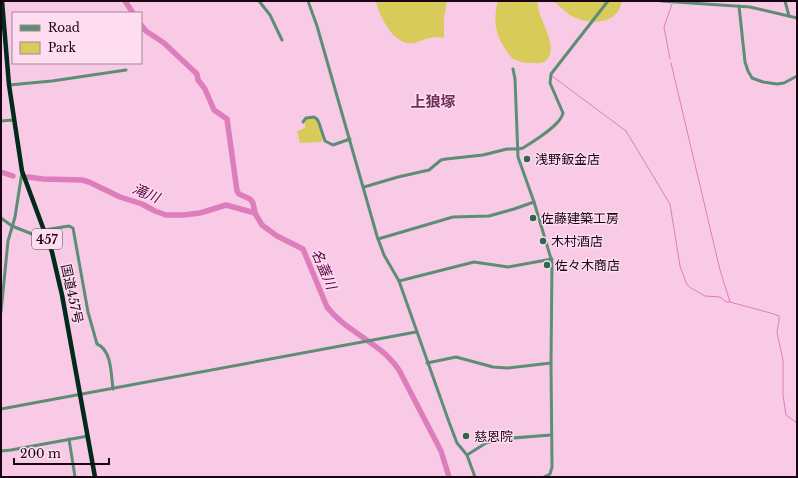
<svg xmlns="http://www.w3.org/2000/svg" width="798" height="478" font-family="'Libre Baskerville','Noto Sans JP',serif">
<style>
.green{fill:#d9cb5a}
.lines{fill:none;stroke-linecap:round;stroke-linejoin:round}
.stream{stroke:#dd7dbb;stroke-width:1}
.river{stroke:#dd7dbb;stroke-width:5.5}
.minor{stroke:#5d8d75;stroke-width:3}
.highway{stroke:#002a1a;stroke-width:4.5}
.poi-dot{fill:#2f664d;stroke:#fdddef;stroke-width:1.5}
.labels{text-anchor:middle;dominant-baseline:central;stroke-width:3;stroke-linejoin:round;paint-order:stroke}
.shield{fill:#fdddef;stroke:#5e4454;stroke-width:1}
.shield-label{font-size:12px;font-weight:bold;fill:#1a0312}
.poi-label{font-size:13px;fill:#1a0312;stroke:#fdddef;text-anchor:start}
.street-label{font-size:13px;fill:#1a0312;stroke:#fdddef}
.water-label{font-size:14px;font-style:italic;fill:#5e0347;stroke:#fdddef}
.quarter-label{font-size:15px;font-weight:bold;fill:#6e2e59;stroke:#fdddef}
</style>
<rect width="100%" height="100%" fill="#f9cae6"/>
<!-- green -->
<g class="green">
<path d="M376,1h71l-3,18v19c-11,-3 -19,2 -30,5 -19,4 -35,-26 -38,-42z"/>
<path d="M498,1h40c-3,14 19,39 11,56 -3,5 -8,7 -13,6 -6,0 -13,0 -18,-2 -6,-2 -9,-6 -12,-11 -11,-16 -13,-30 -8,-49z"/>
<path d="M553,1h69c-1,5 -3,10 -7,14 -12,10 -32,8 -45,0 -6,-4 -11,-10 -17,-14z"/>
<polygon points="313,118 316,119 323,139 322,139 322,142 300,143 297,131 305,128 305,122 306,119"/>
</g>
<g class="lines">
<!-- stream -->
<g class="stream">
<polyline points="670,59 664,27 672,4"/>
<polyline points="671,63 720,270 730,302 774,314 779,316 779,320 777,333 783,360 783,395 786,415 797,423"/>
<polyline points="552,76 626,131 670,204 680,266 687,285 691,288 705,296 720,297 726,302 730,302"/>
</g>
<!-- river -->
<g class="river">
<polyline points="125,1 133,13"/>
<path d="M141,25l5,6 18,12 33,31 1,6 7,9 9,21 13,9 10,72 2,3 11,5 3,4 2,10 7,12 15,11 26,13 24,58c20,26 52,34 72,63l42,81 8,26"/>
<polyline points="1,172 13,176"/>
<polyline points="28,177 43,179 82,180 89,182 120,197 142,204 155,211 166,215 183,215 200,213 226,205 255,213"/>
</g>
<!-- minor -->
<g class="minor">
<polyline points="259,1 270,15 282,40"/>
<polyline points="308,1 317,26 377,236 384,255 399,281 449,422 457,443 467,455 475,477"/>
<polyline points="661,1 750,7 797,18"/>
<polyline points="785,1 789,16"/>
<polyline points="739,6 745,62 748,71 752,78 763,82 777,84 784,83 797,76"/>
<polyline points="513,69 515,79 518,157 534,202 552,262 551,363 552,467 550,474 544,477"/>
<polyline points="9,85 52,81 126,70"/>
<polyline points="1,121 13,120"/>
<polyline points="303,122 306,118 314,117 317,119 319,123 325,141 333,145 350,139"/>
<path d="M364,187l34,-10 31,-7 12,-10 5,-1 37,-4 24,-6h11l5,-1c11,-7 38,-23 40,-35l-13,-30 1,-9 57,-73"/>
<path d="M1,218l11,8 20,8 12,-4 25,-4 4,2 15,84 9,32c15,6 14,31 16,45"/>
<polyline points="378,239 453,217 489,216 514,209 534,202"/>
<polyline points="399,281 474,262 508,267 552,259"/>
<polyline points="1,312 8,241 15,217 22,172"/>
<polyline points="427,363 456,357 493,367 507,368 551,363"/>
<polyline points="1,409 416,332"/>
<polyline points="69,439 75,477"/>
<polyline points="1,451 11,450 88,436"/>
<polyline points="467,455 486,443 500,439 551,435"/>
</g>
<!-- highway -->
<polyline class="highway" points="2,1 9,85 22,171 52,252 62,295 95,477"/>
</g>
<!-- markers -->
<g class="poi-dot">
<circle cx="527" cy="159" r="4"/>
<circle cx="533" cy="218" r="4"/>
<circle cx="543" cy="241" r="4"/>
<circle cx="547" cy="265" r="4"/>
<circle cx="466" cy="436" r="4"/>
</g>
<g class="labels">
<!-- shield labels -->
<rect class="shield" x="32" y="229" width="30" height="20" rx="3"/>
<g class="shield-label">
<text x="47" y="239">457</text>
</g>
<!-- poi labels -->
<g class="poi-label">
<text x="535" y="159">浅野鈑金店</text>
<text x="541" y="218">佐藤建築工房</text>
<text x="551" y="241">木村酒店</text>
<text x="555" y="265">佐々木商店</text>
<text x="474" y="436">慈恩院</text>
</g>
<!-- street labels -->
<g class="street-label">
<text transform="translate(72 294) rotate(78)">国道457号</text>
</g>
<!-- water labels -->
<g class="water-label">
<text transform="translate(146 193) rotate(23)">滝川</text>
<text transform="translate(324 269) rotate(67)">名蓋川</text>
</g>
<!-- quarter labels -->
<g class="quarter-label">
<text x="433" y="101">上狼塚</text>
</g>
</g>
<!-- border -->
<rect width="798" height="478" fill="none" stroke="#1a0312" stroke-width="4"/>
<!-- legend -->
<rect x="12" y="12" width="130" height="52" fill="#fdddef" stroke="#a28697"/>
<rect x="20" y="25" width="20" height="6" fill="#5d8d75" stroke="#a28697"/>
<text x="48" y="32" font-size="12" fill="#1a0312">Road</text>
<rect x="20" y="42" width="20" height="12" fill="#d9cb5a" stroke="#a28697"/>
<text x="48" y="52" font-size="12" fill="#1a0312">Park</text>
<!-- scale -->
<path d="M14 458v6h95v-6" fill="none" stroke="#1a0312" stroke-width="2"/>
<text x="20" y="458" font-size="12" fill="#1a0312" stroke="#fdddef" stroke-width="3" paint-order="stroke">200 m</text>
</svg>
